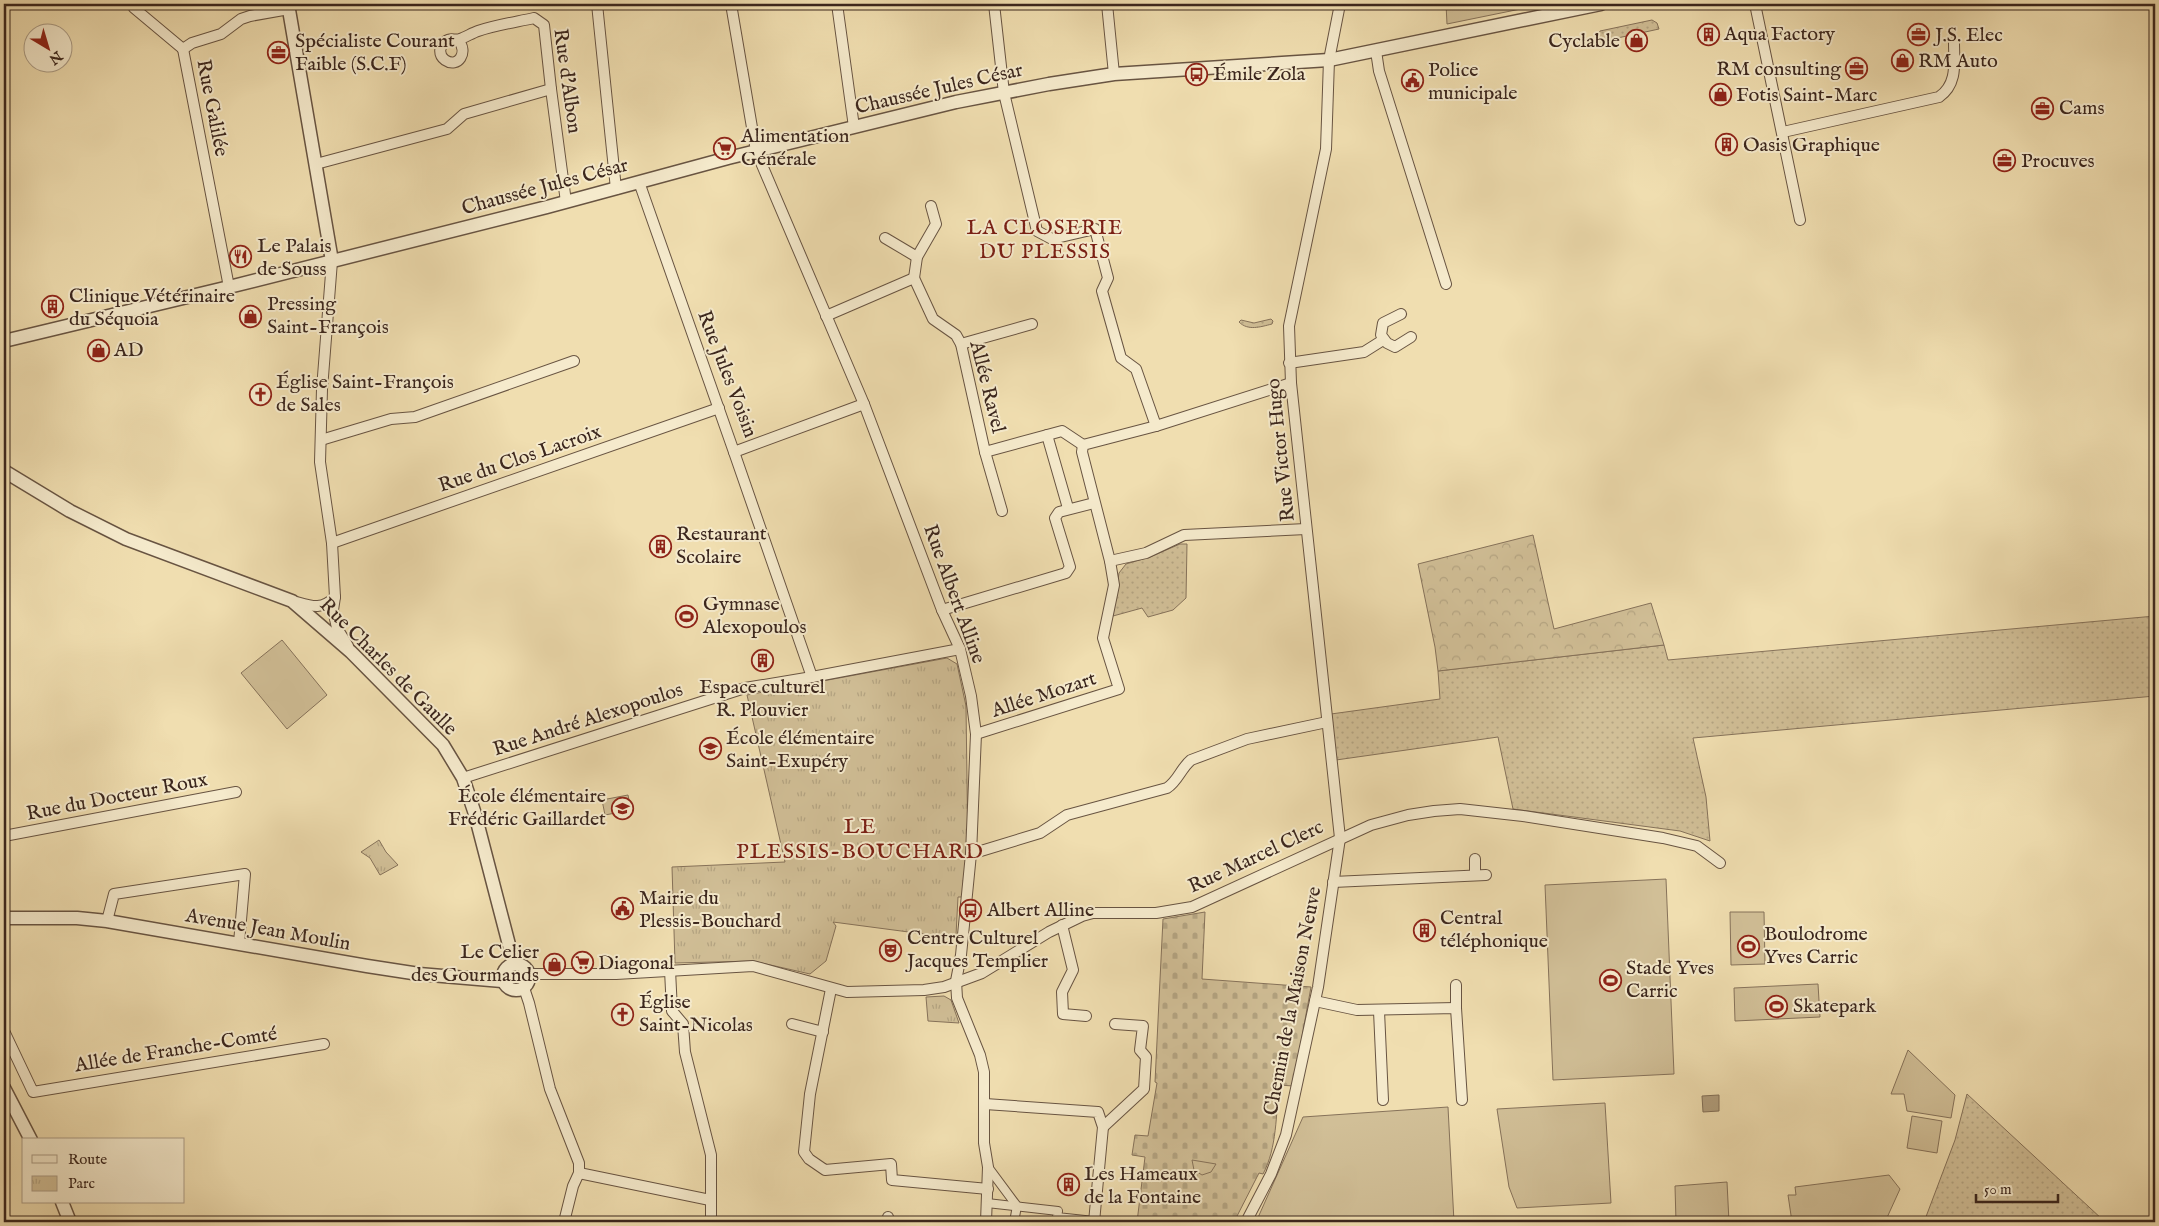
<svg xmlns="http://www.w3.org/2000/svg" width="2159" height="1226" font-family="'IM FELL English',serif">
<style>
.grass{fill:url(#grass-dots);stroke:#86725a}
.forest{fill:url(#forest-crowns);stroke:#86725a}
.cemetery{fill:url(#cemetery-stones);stroke:#86725a}
.park{fill:url(#park-tufts);stroke:#86725a}
.garden{fill:#d1bf97;stroke:#86725a}
.water{fill:#b29f7e;stroke:#826f57}
.lines{fill:none;stroke-linecap:round;stroke-linejoin:round}
.pedestrian-casing{stroke:#685442;stroke-width:10}
.minor-casing{stroke:#685442;stroke-width:12}
.tertiary-casing{stroke:#685442;stroke-width:15}
.pedestrian{stroke:#f5eacc;stroke-width:8}
.minor{stroke:#f5eacc;stroke-width:10}
.tertiary{stroke:#f5eacc;stroke-width:12}
.labels{text-anchor:middle;dominant-baseline:central;stroke-width:4;stroke-linejoin:round;paint-order:stroke}
.poi-label{font-size:20px;fill:#3b261d;stroke:#f5eacc;text-anchor:start}
.street-label{font-size:20px;fill:#3b261d;stroke:#f5eacc}
.neighbourhood-label{font-size:21px;letter-spacing:1px;fill:#7a1f14;stroke:#f5eacc}
.quarter-label{font-size:22px;letter-spacing:1px;fill:#7a1f14;stroke:#f5eacc}
</style>
<defs>
<pattern id="grass-dots" width="8" height="8" patternUnits="userSpaceOnUse" patternTransform="scale(1.25)"><rect width="8" height="8" fill="#d1bf97"/><path d="M2 2h.1M6 6h.1" fill="none" stroke="#b4a482" stroke-width="1.8" stroke-linecap="round"/></pattern>
<pattern id="forest-crowns" width="20" height="18" patternUnits="userSpaceOnUse" patternTransform="scale(1.25)"><rect width="20" height="18" fill="#d1bf97"/><path d="M2 6a3 3 0 1 1 6 0M12 15a3 3 0 1 1 6 0" fill="none" stroke="#b4a482"/></pattern>
<pattern id="cemetery-stones" width="16" height="16" patternUnits="userSpaceOnUse" patternTransform="scale(1.25)"><rect width="16" height="16" fill="#d1bf97"/><path d="M2 7V4a2 2 0 0 1 4 0v3zM10 15v-3a2 2 0 0 1 4 0v3z" fill="#b4a482"/></pattern>
<pattern id="park-tufts" width="24" height="20" patternUnits="userSpaceOnUse" patternTransform="scale(1.25)"><rect width="24" height="20" fill="#d1bf97"/><path d="M3 7l-1-3M5 7V3M7 7l1-3M15 17l-1-3M17 17v-4M19 17l1-3" fill="none" stroke="#b4a482"/></pattern>
</defs>
<rect width="100%" height="100%" fill="#f0deb0"/>
<filter id="stains"><feTurbulence type="fractalNoise" baseFrequency=".004" numOctaves="4"/><feColorMatrix values="0 0 0 0 .2 0 0 0 0 .09 0 0 0 0 .02 0 0 0 .5 -.17"/></filter>
<radialGradient id="worn" r=".72"><stop offset=".6" stop-color="#630" stop-opacity="0"/><stop offset="1" stop-color="#630" stop-opacity=".3"/></radialGradient>
<!-- grass -->
<g class="grass">
<polygon points="1652,20 1657,23 1659,29 1599,42 1597,36 1600,31"/>
<path d="M1271,319l2,2 -1,3c-12,3 -24,7 -33,-2l2,-2 13,3z"/>
<polygon points="1180,544 1187,544 1186,598 1173,610 1148,617 1142,608 1113,616 1119,573 1126,564 1150,557"/>
<polygon points="2155,616 2155,696 1693,738 1706,797 1710,841 1680,831 1513,809 1498,737 1336,760 1331,714 1440,699 1438,671 1664,645 1668,660"/>
<polygon points="1967,1094 2103,1220 2103,1222 1924,1222 1955,1140"/>
</g>
<!-- forest -->
<polygon class="forest" points="1533,535 1554,629 1651,603 1664,645 1438,671 1435,647 1418,564"/>
<!-- cemetery -->
<path class="cemetery" d="M1205,912l-3,67 109,8 -18,99 -14,-1c-3,29 -2,63 -16,89l-4,-1 -25,49h-97l8,-65 -13,-2 3,-20 13,1 9,-53 -2,-1 8,-163z"/>
<!-- park -->
<g class="park">
<polygon points="947,658 957,664 966,706 968,855 964,897 958,897 956,935 939,936 833,922 836,926 826,961 810,974 753,961 675,963 672,867 785,862 747,695"/>
<polygon points="379,840 386,852 398,865 380,875 370,858 361,852"/>
<polygon points="944,996 951,1000 959,1023 928,1021 926,997"/>
</g>
<!-- garden -->
<g class="garden">
<polygon points="1446,4 1545,4 1447,24"/>
<polygon points="282,640 327,695 287,729 241,673"/>
<polygon points="628,795 631,810 605,815 602,800"/>
<polygon points="1666,879 1674,1074 1553,1080 1545,885"/>
<polygon points="1730,912 1764,912 1765,964 1731,965"/>
<polygon points="1818,984 1820,1017 1735,1021 1734,988"/>
<polygon points="1908,1050 1955,1095 1951,1118 1907,1111 1904,1094 1891,1094"/>
<polygon points="1605,1103 1611,1203 1517,1208 1509,1187 1497,1109"/>
<polygon points="1448,1107 1454,1222 1256,1222 1303,1117"/>
<polygon points="1912,1116 1942,1121 1937,1153 1907,1148"/>
<polygon points="1192,1160 1216,1164 1211,1172 1202,1175 1194,1170"/>
<polygon points="1889,1175 1900,1189 1885,1222 1792,1222 1788,1195 1796,1195 1795,1187"/>
<polygon points="1727,1182 1729,1222 1676,1222 1675,1186"/>
</g>
<!-- water -->
<polygon class="water" points="1719,1095 1719,1111 1703,1112 1702,1096"/>
<g class="lines">
<defs>
<g id="pedestrian">
<polyline points="988,1167 1017,1206 1014,1222"/>
<polyline points="987,1203 1058,1211 1057,1217 1094,1221"/>
</g>
<g id="minor">
<polyline points="133,4 134,8 183,49"/>
<polyline points="597,4 616,189"/>
<polyline points="731,4 756,151 864,404 942,610 960,649 971,696 976,734 971,854 961,955 956,981 957,998 980,1055 984,1072 984,1143 988,1167 986,1222"/>
<polyline points="837,4 854,127"/>
<polyline points="994,4 1004,93 1037,231 1052,239 1095,229 1108,278 1102,291 1121,358 1136,369 1156,426"/>
<polyline points="1107,4 1114,74"/>
<polyline points="1755,4 1800,220"/>
<path d="M458,40c11,12 0,29 -13,20 -7,-5 -6,-15 1,-19 5,-4 9,0 14,-2 6,-2 12,-6 18,-8 18,-6 38,-9 56,-13l10,7 7,64 15,113"/>
<polyline points="183,49 229,287"/>
<polyline points="183,49 192,43 221,34 241,19 250,16 289,9"/>
<polyline points="1376,51 1379,71 1446,284"/>
<path d="M1783,132l156,-35c19,-13 15,-35 15,-54"/>
<polyline points="316,164 447,129 464,114 551,89"/>
<polyline points="639,182 734,452 864,404"/>
<polyline points="885,238 917,257"/>
<polyline points="332,261 322,389 320,462 332,543 335,597 333,610 337,628 348,646"/>
<polyline points="914,278 917,257 936,224 931,206"/>
<polyline points="1401,314 1383,323 1381,335 1387,343 1395,347 1411,337"/>
<polyline points="826,316 914,278 933,319 956,335 961,344 985,452 1062,431 1083,445"/>
<polyline points="961,344 1032,324"/>
<polyline points="1289,363 1364,352 1383,340"/>
<polyline points="1047,435 1068,508"/>
<polyline points="321,440 391,419 415,417 574,361"/>
<polyline points="734,452 812,677"/>
<polyline points="985,452 1002,511"/>
<polyline points="332,543 719,408"/>
<polyline points="1110,561 1082,452 1083,445 1156,426 1291,383"/>
<path d="M293,601c18,5 28,10 42,-4"/>
<polyline points="942,610 1066,573 1070,567 1055,518 1059,512 1094,503"/>
<polyline points="976,734 1119,689 1103,638 1114,585 1110,561 1146,553 1184,535 1306,529"/>
<polyline points="463,778 745,688 812,677 960,649"/>
<polyline points="4,836 236,792"/>
<path d="M971,854l69,-21 27,-18 100,-27c11,-7 14,-20 24,-28l56,-21 80,-17"/>
<polyline points="1475,875 1475,859"/>
<polyline points="1333,882 1486,875"/>
<polyline points="107,921 114,894 245,874 239,943"/>
<polyline points="1062,925 1073,970 1062,992 1063,1014 1086,1016"/>
<polyline points="670,970 672,1011 683,1024 685,1052 711,1155 711,1222"/>
<polyline points="529,974 616,974 753,966 847,992 924,990 944,987 982,973 1049,932 1082,916 1093,913 1156,913 1192,907 1371,825 1408,815 1434,811 1460,809 1523,816 1663,838 1697,846 1720,863"/>
<polyline points="1456,985 1456,1008"/>
<polyline points="524,988 529,1003 550,1089 579,1163 579,1173 573,1186 564,1222"/>
<polyline points="831,989 810,1094 804,1152 809,1159 825,1170 891,1164 892,1180 988,1189"/>
<polyline points="1315,1001 1357,1010 1456,1008 1462,1100"/>
<polyline points="1379,1011 1383,1100"/>
<polyline points="792,1024 823,1032"/>
<polyline points="4,1031 33,1092 324,1044"/>
<polyline points="985,1104 1098,1112 1103,1127 1094,1222"/>
<polyline points="1103,1127 1144,1089 1146,1057 1140,1050 1143,1026 1115,1024"/>
<polyline points="579,1173 710,1200"/>
<polyline points="888,1222 888,1217"/>
<polyline points="1246,1222 1271,1174 1286,1135 1318,987 1340,838 1291,383 1289,326 1326,149 1329,60 1340,4"/>
</g>
<g id="tertiary">
<polyline points="288,4 332,261"/>
<polyline points="4,341 229,287 547,207 728,158 956,102 1049,84 1114,74 1329,60 1601,4"/>
<polyline points="4,471 70,511 126,539 292,601 351,652 443,745 463,778 475,814 514,964"/>
<polyline points="4,918 77,918 107,921 367,966 419,974 502,981"/>
<circle cx="516" cy="977" r="13"/>
<polyline points="4,1088 31,1140"/>
<polyline points="62,1202 70,1222"/>
</g>
</defs>
<!-- pedestrian casing -->
<use href="#pedestrian" class="pedestrian-casing"/>
<!-- minor casing -->
<use href="#minor" class="minor-casing"/>
<!-- tertiary casing -->
<use href="#tertiary" class="tertiary-casing"/>
<!-- pedestrian -->
<use href="#pedestrian" class="pedestrian"/>
<!-- minor -->
<use href="#minor" class="minor"/>
<!-- tertiary -->
<use href="#tertiary" class="tertiary"/>
</g>
<!-- icons -->
<defs>
<symbol id="building-ring" viewBox="-11 -11 22 22"><circle r="9.5" fill="#f5eacc" stroke="#8f2418" stroke-width="1.5"/><path d="M-4-6H4V6H1V3H-1V6H-4ZM-2.5-4.3h1.7v1.8h-1.7ZM.8-4.3h1.7v1.8H.8ZM-2.5-1h1.7V.8h-1.7ZM.8-1h1.7V.8H.8Z" fill="#8f2418"/></symbol>
<symbol id="office-ring" viewBox="-11 -11 22 22"><circle r="9.5" fill="#f5eacc" stroke="#8f2418" stroke-width="1.5"/><path d="M-6-3h4V-5.5h4V-3h4V5H-6ZM-1-4.5V-3h2v-1.5ZM-6 0V1H6V0Z" fill="#8f2418"/></symbol>
<symbol id="shop-ring" viewBox="-11 -11 22 22"><circle r="9.5" fill="#f5eacc" stroke="#8f2418" stroke-width="1.5"/><path d="M-5-2.5h2.3a2.7 3.5 0 0 1 5.4 0H5L5.5 6h-11ZM-1.5-2.5h3a1.5 2.3 0 0 0-3 0Z" fill="#8f2418"/></symbol>
<symbol id="bus-ring" viewBox="-11 -11 22 22"><circle r="9.5" fill="#f5eacc" stroke="#8f2418" stroke-width="1.5"/><path d="M-5-6H5V4H4V6H2V4H-2V6H-4V4H-5ZM-3.5-4V0h7V-4ZM-3.5 1.2v1.5H-2V1.2ZM2 1.2v1.5H3.5V1.2Z" fill="#8f2418"/></symbol>
<symbol id="civic-ring" viewBox="-11 -11 22 22"><circle r="9.5" fill="#f5eacc" stroke="#8f2418" stroke-width="1.5"/><path d="M-.6-6.5H3V-4.5H.6V-3L4-1V1h2V6H-6V1h2V-1L-.6-3ZM-1.2 2.5V6h2.4V2.5Z" fill="#8f2418"/></symbol>
<symbol id="supermarket-ring" viewBox="-11 -11 22 22"><circle r="9.5" fill="#f5eacc" stroke="#8f2418" stroke-width="1.5"/><path d="M-6-5.5h2.5l.6 2H6L4.5 2H-2.5L-4.4-4H-6ZM-1.5 3.2a1.3 1.3 0 1 0 .1 0ZM3 3.2a1.3 1.3 0 1 0 .1 0Z" fill="#8f2418"/></symbol>
<symbol id="restaurant-ring" viewBox="-11 -11 22 22"><circle r="9.5" fill="#f5eacc" stroke="#8f2418" stroke-width="1.5"/><path d="M-5-6h1v4h1v-4h1v4h1v-4h1v5L-1.5 .5V6h-2V.5L-5-1ZM5-6V6H3V1.5H1.5Q1.5-4 5-6Z" fill="#8f2418"/></symbol>
<symbol id="church-ring" viewBox="-11 -11 22 22"><circle r="9.5" fill="#f5eacc" stroke="#8f2418" stroke-width="1.5"/><path d="M-1.2-6h2.4v3.5h3.3v2.4h-3.3V6h-2.4V-.1h-3.3v-2.4h3.3Z" fill="#8f2418"/></symbol>
<symbol id="stadium-ring" viewBox="-11 -11 22 22"><circle r="9.5" fill="#f5eacc" stroke="#8f2418" stroke-width="1.5"/><path d="M0-5a6.5 5 0 1 0 0 10a6.5 5 0 1 0 0-10ZM-3.5-1.8h7v3.6h-7Z" fill="#8f2418"/></symbol>
<symbol id="school-ring" viewBox="-11 -11 22 22"><circle r="9.5" fill="#f5eacc" stroke="#8f2418" stroke-width="1.5"/><path d="M0-5L7-2L0 1L-7-2ZM-4 1L0 2.5L4 1V4Q0 6-4 4Z" fill="#8f2418"/></symbol>
<symbol id="theatre-ring" viewBox="-11 -11 22 22"><circle r="9.5" fill="#f5eacc" stroke="#8f2418" stroke-width="1.5"/><path d="M-5-5.5Q0-4 5-5.5V0Q5 5 0 6Q-5 5-5 0ZM-3.3-2.5H-1v1.5H-3.3ZM1-2.5H3.3v1.5H1ZM-2.8 1Q0 5.5 2.8 1Z" fill="#8f2418"/></symbol>
</defs>
<g fill-rule="evenodd">
<use href="#building-ring" x="1696" y="22" width="25" height="25"/>
<use href="#office-ring" x="1906" y="22" width="25" height="25"/>
<use href="#shop-ring" x="1624" y="28" width="25" height="25"/>
<use href="#office-ring" x="266" y="40" width="25" height="25"/>
<use href="#shop-ring" x="1890" y="48" width="25" height="25"/>
<use href="#office-ring" x="1844" y="56" width="25" height="25"/>
<use href="#bus-ring" x="1184" y="62" width="25" height="25"/>
<use href="#civic-ring" x="1400" y="68" width="25" height="25"/>
<use href="#shop-ring" x="1708" y="82" width="25" height="25"/>
<use href="#office-ring" x="2030" y="96" width="25" height="25"/>
<use href="#building-ring" x="1714" y="132" width="25" height="25"/>
<use href="#supermarket-ring" x="712" y="136" width="25" height="25"/>
<use href="#office-ring" x="1992" y="148" width="25" height="25"/>
<use href="#restaurant-ring" x="228" y="244" width="25" height="25"/>
<use href="#building-ring" x="40" y="294" width="25" height="25"/>
<use href="#shop-ring" x="238" y="304" width="25" height="25"/>
<use href="#shop-ring" x="86" y="338" width="25" height="25"/>
<use href="#church-ring" x="248" y="382" width="25" height="25"/>
<use href="#building-ring" x="648" y="534" width="25" height="25"/>
<use href="#stadium-ring" x="674" y="604" width="25" height="25"/>
<use href="#building-ring" x="750" y="648" width="25" height="25"/>
<use href="#school-ring" x="698" y="736" width="25" height="25"/>
<use href="#school-ring" x="610" y="796" width="25" height="25"/>
<use href="#civic-ring" x="610" y="896" width="25" height="25"/>
<use href="#bus-ring" x="958" y="898" width="25" height="25"/>
<use href="#building-ring" x="1412" y="918" width="25" height="25"/>
<use href="#stadium-ring" x="1736" y="934" width="25" height="25"/>
<use href="#theatre-ring" x="878" y="938" width="25" height="25"/>
<use href="#supermarket-ring" x="570" y="950" width="25" height="25"/>
<use href="#shop-ring" x="542" y="952" width="25" height="25"/>
<use href="#stadium-ring" x="1598" y="968" width="25" height="25"/>
<use href="#stadium-ring" x="1764" y="994" width="25" height="25"/>
<use href="#church-ring" x="610" y="1002" width="25" height="25"/>
<use href="#building-ring" x="1056" y="1172" width="25" height="25"/>
</g>
<g class="labels">
<!-- poi labels -->
<g class="poi-label">
<text x="1724" y="34">Aqua Factory</text>
<text x="1935" y="35">J.S. Elec</text>
<text x="295" y="41">Spécialiste Courant<tspan x="295" dy="23">Faible (S.C.F)</tspan></text>
<text x="1620" y="41" text-anchor="end">Cyclable</text>
<text x="1918" y="61">RM Auto</text>
<text x="1841" y="69" text-anchor="end">RM consulting</text>
<text x="1428" y="70">Police<tspan x="1428" dy="23">municipale</tspan></text>
<text x="1213" y="74">Émile Zola</text>
<text x="1736" y="95">Fotis Saint-Marc</text>
<text x="2059" y="108">Cams</text>
<text x="741" y="136">Alimentation<tspan x="741" dy="23">Générale</tspan></text>
<text x="1743" y="145">Oasis Graphique</text>
<text x="2021" y="161">Procuves</text>
<text x="257" y="246">Le Palais<tspan x="257" dy="23">de Souss</tspan></text>
<text x="69" y="296">Clinique Vétérinaire<tspan x="69" dy="23">du Séquoia</tspan></text>
<text x="267" y="304">Pressing<tspan x="267" dy="23">Saint-François</tspan></text>
<text x="114" y="350">AD</text>
<text x="276" y="382">Église Saint-François<tspan x="276" dy="23">de Sales</tspan></text>
<text x="676" y="534">Restaurant<tspan x="676" dy="23">Scolaire</tspan></text>
<text x="703" y="604">Gymnase<tspan x="703" dy="23">Alexopoulos</tspan></text>
<text x="762" y="687" text-anchor="middle">Espace culturel<tspan x="762" dy="23">R. Plouvier</tspan></text>
<text x="726" y="738">École élémentaire<tspan x="726" dy="23">Saint-Exupéry</tspan></text>
<text x="606" y="796" text-anchor="end">École élémentaire<tspan x="606" dy="23">Frédéric Gaillardet</tspan></text>
<text x="639" y="898">Mairie du<tspan x="639" dy="23">Plessis-Bouchard</tspan></text>
<text x="987" y="910">Albert Alline</text>
<text x="1440" y="918">Central<tspan x="1440" dy="23">téléphonique</tspan></text>
<text x="1764" y="934">Boulodrome<tspan x="1764" dy="23">Yves Carric</tspan></text>
<text x="907" y="938">Centre Culturel<tspan x="907" dy="23">Jacques Templier</tspan></text>
<text x="539" y="952" text-anchor="end">Le Celier<tspan x="539" dy="23">des Gourmands</tspan></text>
<text x="598" y="963">Diagonal</text>
<text x="1626" y="968">Stade Yves<tspan x="1626" dy="23">Carric</tspan></text>
<text x="639" y="1002">Église<tspan x="639" dy="23">Saint-Nicolas</tspan></text>
<text x="1793" y="1006">Skatepark</text>
<text x="1084" y="1174">Les Hameaux<tspan x="1084" dy="23">de la Fontaine</tspan></text>
</g>
<!-- street labels -->
<g class="street-label">
<text transform="translate(567 81) rotate(82)">Rue d'Albon</text>
<text transform="translate(939 89) rotate(-13)">Chaussée Jules César</text>
<text transform="translate(212 108) rotate(79)">Rue Galilée</text>
<text transform="translate(545 187) rotate(-15)">Chaussée Jules César</text>
<text transform="translate(727 374) rotate(69)">Rue Jules Voisin</text>
<text transform="translate(987 387) rotate(76)">Allée Ravel</text>
<text transform="translate(1281 450) rotate(-96)">Rue Victor Hugo</text>
<text transform="translate(520 459) rotate(-19)">Rue du Clos Lacroix</text>
<text transform="translate(954 594) rotate(70)">Rue Albert Alline</text>
<text transform="translate(388 667) rotate(45)">Rue Charles de Gaulle</text>
<text transform="translate(1044 695) rotate(-18)">Allée Mozart</text>
<text transform="translate(588 720) rotate(-18)">Rue André Alexopoulos</text>
<text transform="translate(117 797) rotate(-11)">Rue du Docteur Roux</text>
<text transform="translate(1256 857) rotate(-25)">Rue Marcel Clerc</text>
<text transform="translate(268 930) rotate(10)">Avenue Jean Moulin</text>
<text transform="translate(1293 1001) rotate(-79)">Chemin de la Maison Neuve</text>
<text transform="translate(176 1050) rotate(-9)">Allée de Franche-Comté</text>
</g>
<!-- neighbourhood labels -->
<g class="neighbourhood-label">
<text x="1045" y="228">LA CLOSERIE<tspan x="1045" dy="24">DU PLESSIS</tspan></text>
</g>
<!-- quarter labels -->
<g class="quarter-label">
<text x="860" y="827">LE<tspan x="860" dy="25">PLESSIS-BOUCHARD</tspan></text>
</g>
</g>
<!-- margin -->
<rect width="2159" height="1226" fill="none" stroke="#f0deb0" stroke-width="20"/>
<rect x="5" y="5" width="2149" height="1216" fill="none" stroke="#3b261d" stroke-width="2.5"/>
<rect x="10" y="10" width="2139" height="1206" fill="none" stroke="#3b261d"/>
<!-- legend -->
<rect x="22" y="1138" width="162" height="65" fill="#f5eacc" stroke="#ab9c86"/>
<rect x="32" y="1155" width="25" height="8" fill="#f5eacc" stroke="#ab9c86"/>
<text x="68" y="1164" font-size="15" fill="#3b261d">Route</text>
<rect x="32" y="1176" width="25" height="15" fill="url(#park-tufts)" stroke="#ab9c86"/>
<text x="68" y="1188" font-size="15" fill="#3b261d">Parc</text>
<!-- north arrow -->
<g transform="translate(48 48) rotate(142)"><circle r="24" fill="#f5eacc" stroke="#ab9c86"/>
<path d="M0-4L9 19L0 12L-9 19Z" fill="#8f2418"/>
<text y="-8" font-size="14" font-weight="bold" text-anchor="middle" fill="#3b261d">N</text>
</g>
<!-- scale -->
<path d="M1976 1194v8h82v-8" fill="none" stroke="#3b261d" stroke-width="2.5"/>
<text x="1984" y="1194" font-size="15" fill="#3b261d" stroke="#f5eacc" stroke-width="4" paint-order="stroke">50 m</text>
<rect width="100%" height="100%" filter="url(#stains)"/>
<rect width="100%" height="100%" fill="url(#worn)"/>
</svg>
